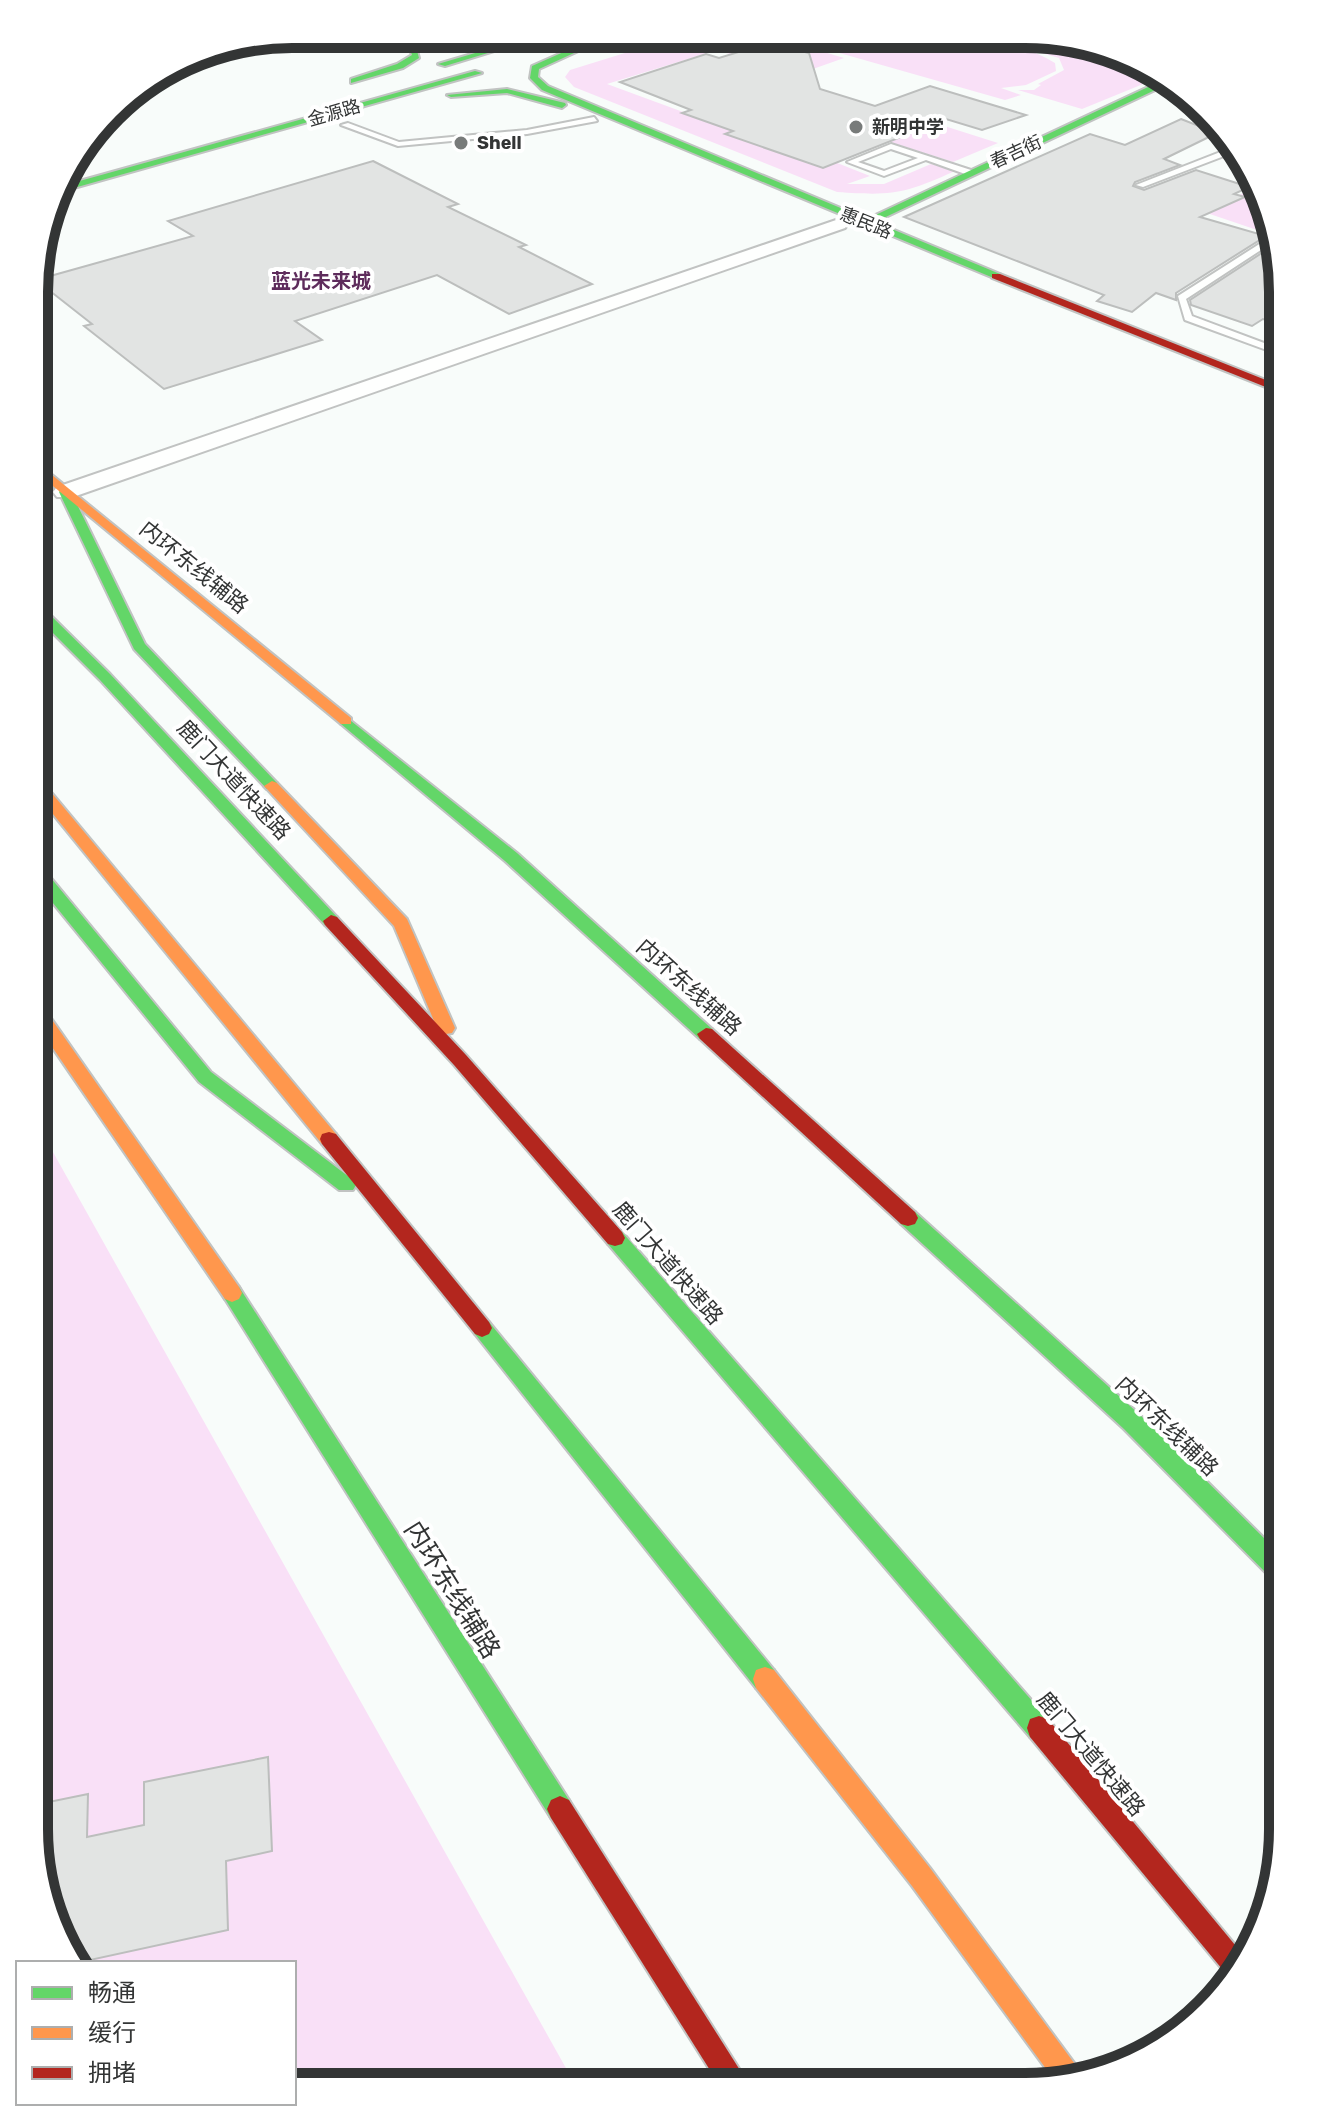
<svg xmlns="http://www.w3.org/2000/svg" width="1317" height="2121" font-family="Rubik,'Noto Sans SC',sans-serif">
<style>
.green{fill:#f9e0f7}
.building{fill:#e2e4e3;stroke:#bcbebd;stroke-width:2}
.lines{fill:none;stroke-linecap:round;stroke-linejoin:round}
.lane-casing{stroke:#c1c3c2;stroke-width:4}
.street-casing{stroke:#c1c3c2;stroke-width:4}
.fast-casing{stroke:#c1c3c2;stroke-width:4}
.slow-casing{stroke:#c1c3c2;stroke-width:4}
.jam-casing{stroke:#c1c3c2;stroke-width:4}
.lane{fill:#fefffe;fill-rule:evenodd}
.street{fill:#fefffe;fill-rule:evenodd}
.fast{fill:#63d668;fill-rule:evenodd}
.slow{fill:#ff974d;fill-rule:evenodd}
.jam{fill:#b3261e;fill-rule:evenodd}
.poi-dot{fill:#787b7a;stroke:#fff;stroke-width:3}
.labels{text-anchor:middle;dominant-baseline:central;stroke-width:8;stroke-linejoin:round;paint-order:stroke}
.far-street-label{font-size:18px;fill:#333535;stroke:#fff}
.far-poi-label{font-size:18px;font-weight:bold;fill:#333535;stroke:#fff;text-anchor:start}
.far-neighbourhood-label{font-size:20px;font-weight:bold;fill:#5e2c5c;stroke:#fff}
.street-label{font-size:22px;fill:#333535;stroke:#fff}
.near-street-label{font-size:26px;fill:#333535;stroke:#fff}
.rim{fill:none;stroke:#333535;stroke-width:10}
</style>
<rect width="100%" height="100%" fill="#f8fcfa"/>
<!-- green -->
<g class="green">
<path d="M683,35h84l77,23 -48,17 -79,-25 -110,34 185,68 10,-3 68,27 -23,8h37l47,-20 24,7c-51,23 -62,25 -118,21l-263,-105 -9,-10 5,-7z"/>
<path d="M776,35c79,1 212,-14 279,28l1,8 -30,14 -25,3 20,7 -16,5z"/>
<path d="M983,36c60,0 116,17 171,40l-1,4 -71,29 -64,-19h16l7,-5 -3,-1 26,-14 -5,-12z"/>
<polygon points="938,124 998,143 953,162 890,142"/>
<polygon points="1258,187 1264,194 1270,228 1263,232 1201,211"/>
<polygon points="35,1120 576,2086 294,2085 294,1963 81,1963 53,1927 34,1829"/>
</g>
<!-- building -->
<g class="building">
<polygon points="768,43 809,53 820,89 875,106 930,86 1026,115 982,130 946,119 823,168 725,134 733,131 682,113 691,110 620,82 706,54 719,58"/>
<polygon points="1181,119 1217,133 1164,159 1180,165 1135,182 1133,186 1144,190 1196,170 1249,187 1234,194 1245,197 1200,217 1266,236 1176,293 1176,300 1156,293 1132,312 1097,301 1104,295 904,217 1090,134 1125,145"/>
<polygon points="373,161 458,204 448,207 526,245 519,247 592,284 509,314 437,275 295,321 322,340 164,389 84,326 92,324 36,280 193,236 168,221"/>
<polygon points="1274,245 1283,292 1283,325 1263,319 1252,326 1191,305 1190,300"/>
<polygon points="268,1757 272,1851 226,1861 228,1930 81,1962 53,1927 34,1829 34,1805 88,1794 87,1837 144,1825 144,1782"/>
</g>
<g class="lines">
<defs>
<g id="lane">
<polygon points="594,117 597,121 527,134 398,146 341,125 348,123 399,142 527,130"/>
<path d="M891,144l83,27 1,2 -7,2 -42,-15 -42,16 -37,-14zM891,149l27,9 -34,13 -26,-9z"/>
<polygon points="1228,149 1232,153 1143,187 1136,185"/>
<polygon points="1272,236 1273,242 1186,299 1192,316 1283,350 1283,356 1185,320 1178,296"/>
</g>
<polygon id="street" points="839,219 848,224 845,228 73,497 57,497 53,492 57,487"/>
<g id="fast">
<polygon points="388,34 399,34 414,40 419,58 403,68 351,83 351,79 397,64 412,55 408,43"/>
<polygon points="536,35 547,35 445,66 438,64"/>
<polygon points="602,35 609,37 539,69 538,77 548,86 867,219 1163,80 1170,83 875,222 1000,274 1000,278 996,279 542,90 530,78 532,66"/>
<polygon points="475,71 482,73 56,193 58,187"/>
<polygon points="507,89 565,103 566,105 562,108 507,93 451,97 447,95"/>
<polygon points="61,489 71,492 145,644 277,783 277,789 267,789 134,649 59,492"/>
<polygon points="36,605 41,606 110,674 337,917 339,921 337,925 325,925 100,680 36,616"/>
<polygon points="346,717 517,853 712,1029 715,1034 712,1039 700,1039 505,861 341,724 339,721"/>
<polygon points="35,865 41,866 211,1072 353,1180 356,1185 353,1190 339,1190 199,1082 35,881"/>
<polygon points="908,1210 915,1212 1140,1415 1283,1557 1283,1585 1275,1582 1124,1429 901,1224 898,1218 901,1212"/>
<polygon points="615,1230 622,1232 1048,1719 1051,1728 1048,1737 1039,1740 1030,1737 608,1244 605,1238 608,1232"/>
<polygon points="232,1284 239,1287 569,1800 573,1809 569,1818 560,1822 551,1818 225,1299 222,1293 225,1287"/>
<polygon points="482,1319 489,1322 774,1670 777,1679 774,1688 765,1691 756,1688 475,1334 472,1328 475,1322"/>
</g>
<g id="slow">
<polygon points="36,462 351,718 351,724 341,724 36,472"/>
<polygon points="35,777 40,779 336,1134 338,1139 336,1144 322,1144 35,792"/>
<polygon points="272,781 277,783 407,919 455,1028 452,1033 446,1034 437,1028 394,926 267,789 264,786"/>
<polygon points="35,1002 41,1004 239,1287 242,1293 239,1299 232,1302 225,1299 35,1022"/>
<polygon points="765,1667 774,1670 930,1868 1083,2075 1055,2081 912,1886 756,1688 753,1679 756,1670"/>
</g>
<g id="jam">
<polygon points="1046,36 1059,36 1078,44"/>
<polygon points="992,274 1000,274 1283,387 1283,394 992,278"/>
<polygon points="331,915 337,917 466,1055 622,1232 625,1238 622,1244 615,1246 608,1244 454,1065 325,925 323,921"/>
<polygon points="706,1028 712,1029 915,1212 918,1218 915,1224 908,1226 901,1224 700,1039 697,1034"/>
<polygon points="329,1132 336,1134 489,1322 492,1328 489,1334 482,1337 475,1334 322,1144 320,1139 322,1134"/>
<polygon points="1039,1716 1048,1719 1245,1957 1232,1981 1030,1737 1027,1728 1030,1719"/>
<polygon points="560,1796 569,1800 750,2086 720,2086 551,1818 547,1809 551,1800"/>
</g>
</defs>
<!-- lane casing -->
<use href="#lane" class="lane-casing"/>
<!-- street casing -->
<use href="#street" class="street-casing"/>
<!-- fast casing -->
<use href="#fast" class="fast-casing"/>
<!-- slow casing -->
<use href="#slow" class="slow-casing"/>
<!-- jam casing -->
<use href="#jam" class="jam-casing"/>
<!-- lane -->
<use href="#lane" class="lane"/>
<!-- street -->
<use href="#street" class="street"/>
<!-- fast -->
<use href="#fast" class="fast"/>
<!-- slow -->
<use href="#slow" class="slow"/>
<!-- jam -->
<use href="#jam" class="jam"/>
</g>
<!-- markers -->
<g class="poi-dot">
<circle cx="856" cy="127" r="8"/>
<circle cx="461" cy="143" r="8"/>
</g>
<g class="labels">
<!-- far-street labels -->
<g class="far-street-label">
<text transform="translate(334 113) rotate(-16)">金源路</text>
<text transform="translate(1016 152) rotate(-25)">春吉街</text>
<text transform="translate(866 223) rotate(22)">惠民路</text>
</g>
<!-- far-poi labels -->
<g class="far-poi-label">
<text x="872" y="127">新明中学</text>
<text x="477" y="143">Shell</text>
</g>
<!-- far-neighbourhood labels -->
<g class="far-neighbourhood-label">
<text x="321" y="281">蓝光未来城</text>
</g>
<!-- street labels -->
<g class="street-label">
<text transform="translate(194 567) rotate(39)">内环东线辅路</text>
<text transform="translate(234 780) rotate(47)">鹿门大道快速路</text>
<text transform="translate(689 987) rotate(42)">内环东线辅路</text>
<text transform="translate(668 1263) rotate(49)">鹿门大道快速路</text>
<text transform="translate(1167 1426) rotate(44)">内环东线辅路</text>
<text transform="translate(1091 1754) rotate(50)">鹿门大道快速路</text>
</g>
<!-- near-street labels -->
<g class="near-street-label">
<text transform="translate(452 1590) rotate(58)">内环东线辅路</text>
</g>
</g>
<!-- crop -->
<path d="M0 0H1317V2121H0ZM292 48H1025A244 244 0 0 1 1269 292V1829A244 244 0 0 1 1025 2073H292A244 244 0 0 1 48 1829V292A244 244 0 0 1 292 48Z" fill="#fff" fill-rule="evenodd"/>
<path class="rim" d="M292 48H1025A244 244 0 0 1 1269 292V1829A244 244 0 0 1 1025 2073H292A244 244 0 0 1 48 1829V292A244 244 0 0 1 292 48Z"/>
<!-- legend -->
<rect x="16" y="1961" width="280" height="144" fill="#ffffff" stroke="#adaeae" stroke-width="2"/>
<rect x="32" y="1987" width="40" height="12" fill="#63d668" stroke="#adaeae" stroke-width="2"/>
<text x="88" y="2001" font-size="24" fill="#333535">畅通</text>
<rect x="32" y="2027" width="40" height="12" fill="#ff974d" stroke="#adaeae" stroke-width="2"/>
<text x="88" y="2041" font-size="24" fill="#333535">缓行</text>
<rect x="32" y="2067" width="40" height="12" fill="#b3261e" stroke="#adaeae" stroke-width="2"/>
<text x="88" y="2081" font-size="24" fill="#333535">拥堵</text>
</svg>
